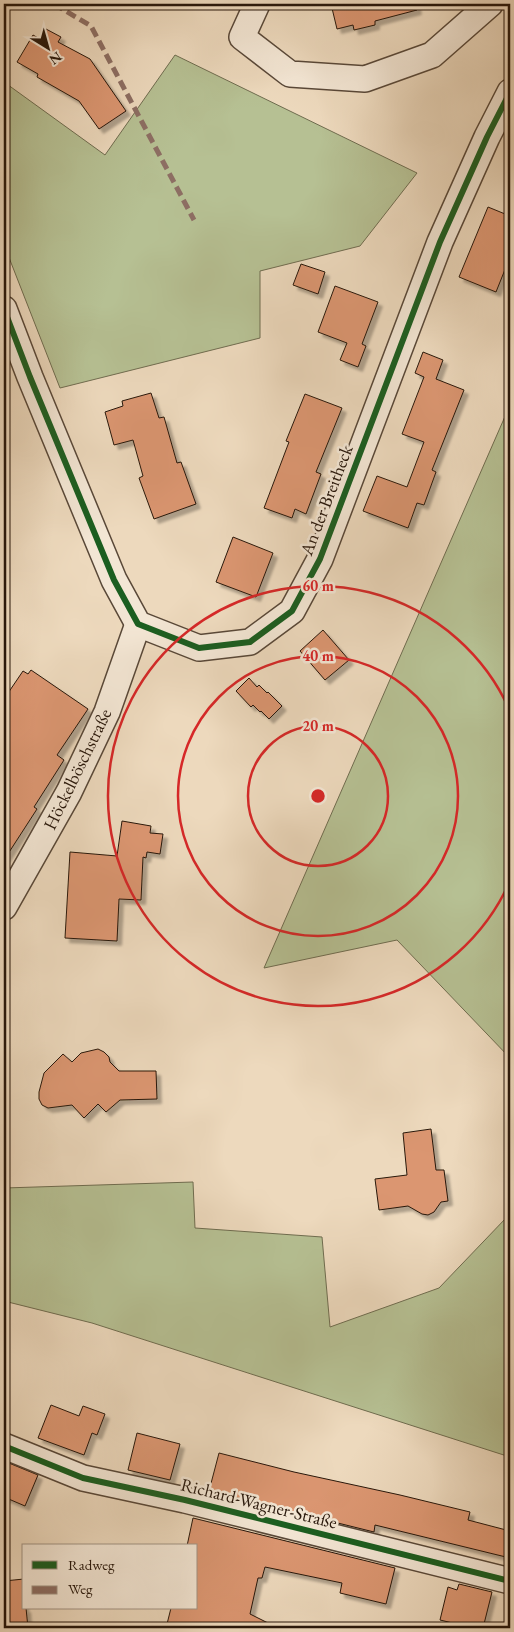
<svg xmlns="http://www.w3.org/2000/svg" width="514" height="1632" font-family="'EB Garamond',serif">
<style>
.green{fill:#b6c093;stroke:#6f6c4f}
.building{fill:#db9671;stroke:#28170b;filter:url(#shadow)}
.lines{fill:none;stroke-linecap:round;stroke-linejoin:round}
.minor-casing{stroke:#594838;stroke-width:28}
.minor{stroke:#f3e6d4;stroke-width:25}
.quiet{stroke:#8d6e63;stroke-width:5;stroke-dasharray:10 5;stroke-linecap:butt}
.cycleway-casing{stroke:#f3e6d4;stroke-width:9}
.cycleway{stroke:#1b5e20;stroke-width:6}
.ring{fill:none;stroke:#d62828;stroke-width:2.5}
.labels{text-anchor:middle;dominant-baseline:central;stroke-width:5;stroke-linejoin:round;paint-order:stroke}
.street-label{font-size:18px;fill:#28170b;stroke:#f3e6d4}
.centre{fill:#d62828;stroke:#f3e6d4;stroke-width:2.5}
.ring-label{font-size:15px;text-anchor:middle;font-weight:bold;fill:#d62828;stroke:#f3e6d4;stroke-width:5;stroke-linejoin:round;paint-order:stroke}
</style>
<defs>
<filter id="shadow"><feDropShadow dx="4.5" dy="4.5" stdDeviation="1" flood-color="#0004"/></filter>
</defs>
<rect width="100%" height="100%" fill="#edd9bd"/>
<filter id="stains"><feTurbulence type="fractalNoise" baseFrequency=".004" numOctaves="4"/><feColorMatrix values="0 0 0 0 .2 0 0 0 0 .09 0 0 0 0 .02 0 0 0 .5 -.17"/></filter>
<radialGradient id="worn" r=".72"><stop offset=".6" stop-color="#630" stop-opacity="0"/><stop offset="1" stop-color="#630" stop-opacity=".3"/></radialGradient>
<!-- green -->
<g class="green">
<polygon points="175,55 417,173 360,246 260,271 260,338 60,388 8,255 4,252 4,82 105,155"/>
<polygon points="510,405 510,1058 397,940 264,968"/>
<polygon points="193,1182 195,1228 322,1237 330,1327 439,1288 506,1218 510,1209 510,1457 92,1323 4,1301 4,1188"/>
</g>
<!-- building -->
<g class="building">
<polygon points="331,4 416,4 417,10 375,21 375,25 354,30 353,25 337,29"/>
<polygon points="46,29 61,37 58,42 90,59 126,111 99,129 79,101 37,77 38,74 17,62 33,35 40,39"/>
<polygon points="488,207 510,216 510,257 496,292 459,277"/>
<polygon points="301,264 325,272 318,294 293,285"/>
<polygon points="335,286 378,302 362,344 366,346 358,367 340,360 347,343 318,332"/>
<polygon points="423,352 443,360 436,379 464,390 432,470 436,472 424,505 417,503 408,528 363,511 377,476 407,487 424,442 402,434 424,377 415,373"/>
<polygon points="151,393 159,418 164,417 177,463 181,462 196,504 154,519 139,478 143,476 133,440 114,445 105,412 123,406 122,401"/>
<polygon points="305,394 342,408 316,472 321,474 306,514 295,509 292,518 264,508 289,442 286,441"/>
<polygon points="233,537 273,553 256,597 216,582"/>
<polygon points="323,630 349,660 325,680 300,651"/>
<polygon points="31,670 88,709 57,755 64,760 34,807 37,809 4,860 4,699 23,671 28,674"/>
<polygon points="249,678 257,687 259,685 267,693 268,692 282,706 269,719 261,711 260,712 253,705 251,707 236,691"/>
<polygon points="122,821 151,826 150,833 163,834 160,854 147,852 146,858 143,857 141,900 119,899 117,941 65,938 70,852 117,856"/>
<polygon points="98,1049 104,1052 109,1057 110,1062 119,1071 156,1071 157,1099 120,1100 106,1112 98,1104 84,1118 72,1105 48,1108 42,1105 39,1099 39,1092 44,1073 63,1054 72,1062 81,1053"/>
<polygon points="431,1129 436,1170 444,1170 448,1201 441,1202 434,1212 428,1215 422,1214 408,1206 379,1210 375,1179 407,1175 403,1133"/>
<polygon points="51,1405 79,1416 83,1406 105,1414 97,1435 92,1433 84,1455 38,1438"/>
<polygon points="137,1433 180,1444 170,1480 128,1470"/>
<polygon points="219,1453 294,1472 400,1495 470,1512 468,1520 510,1531 510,1558 375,1525 374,1532 209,1491"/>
<polygon points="4,1461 38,1475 25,1506 4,1497"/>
<polygon points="193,1518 395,1568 386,1604 340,1593 342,1583 265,1567 262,1578 258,1578 250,1614 278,1628 166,1628 171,1608 196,1608 196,1546 187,1546"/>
<polygon points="24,1579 24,1608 26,1608 28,1628 4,1628 4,1581"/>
<polygon points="459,1584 492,1592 483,1628 474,1628 440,1620 448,1587 457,1590"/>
</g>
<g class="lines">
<defs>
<g id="minor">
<polyline points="257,4 242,37 290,74 365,79 432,55 490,4"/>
<polyline points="4,309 30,377 114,580 138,624 199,648 250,642 292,611 320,559 440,242 487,137 510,92"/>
<polyline points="4,907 69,792 107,712 138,624"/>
<polyline points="4,1446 83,1478 185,1500 510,1581"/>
</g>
</defs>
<!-- minor casing -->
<use href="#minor" class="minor-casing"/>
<!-- minor -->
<use href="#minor" class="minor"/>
<!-- quiet -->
<polyline class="quiet" points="54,4 91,26 194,220"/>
<defs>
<g id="cycleway">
<polyline points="4,309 30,377 114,580 138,624 199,648 250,642 292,611 320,559 440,242 487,137 510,92"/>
<polyline points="4,1446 83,1478 185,1500 510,1581"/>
</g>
</defs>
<!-- cycleway casing -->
<use href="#cycleway" class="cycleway-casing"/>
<!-- cycleway -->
<use href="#cycleway" class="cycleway"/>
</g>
<!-- distance rings -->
<g class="ring">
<circle cx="318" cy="796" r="70"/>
<circle cx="318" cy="796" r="140"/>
<path d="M510 881A210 210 0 1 1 510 711"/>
</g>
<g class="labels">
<!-- street labels -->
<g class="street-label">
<text transform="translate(326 500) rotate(-69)">An der Breitheck</text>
<text transform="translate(77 769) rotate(-64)">Höckelböschstraße</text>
<text transform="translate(259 1503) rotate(14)">Richard-Wagner-Straße</text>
</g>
</g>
<circle cx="318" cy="796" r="8" class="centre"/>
<g class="ring-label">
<text x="318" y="591">60 m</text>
<text x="318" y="661">40 m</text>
<text x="318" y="731">20 m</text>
</g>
<!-- margin -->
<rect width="514" height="1632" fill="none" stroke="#edd9bd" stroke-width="20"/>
<rect x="5" y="5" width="504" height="1622" fill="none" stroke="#28170b" stroke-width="2.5"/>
<rect x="10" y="10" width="494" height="1612" fill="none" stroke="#28170b"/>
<!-- legend -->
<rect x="22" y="1544" width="175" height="65" fill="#f3e6d4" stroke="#a29384"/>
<rect x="32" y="1561" width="25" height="8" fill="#1b5e20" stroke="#a29384"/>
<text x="68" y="1570" font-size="15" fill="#28170b">Radweg</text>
<rect x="32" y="1586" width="25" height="8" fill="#8d6e63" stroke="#a29384"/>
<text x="68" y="1594" font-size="15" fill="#28170b">Weg</text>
<!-- north arrow -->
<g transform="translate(48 48) rotate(143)" stroke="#f3e6d4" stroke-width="4" paint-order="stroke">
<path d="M0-4L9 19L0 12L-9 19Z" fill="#28170b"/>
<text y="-8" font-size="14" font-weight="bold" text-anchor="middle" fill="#28170b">N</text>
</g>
<rect width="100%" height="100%" filter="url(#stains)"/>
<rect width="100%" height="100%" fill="url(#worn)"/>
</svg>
